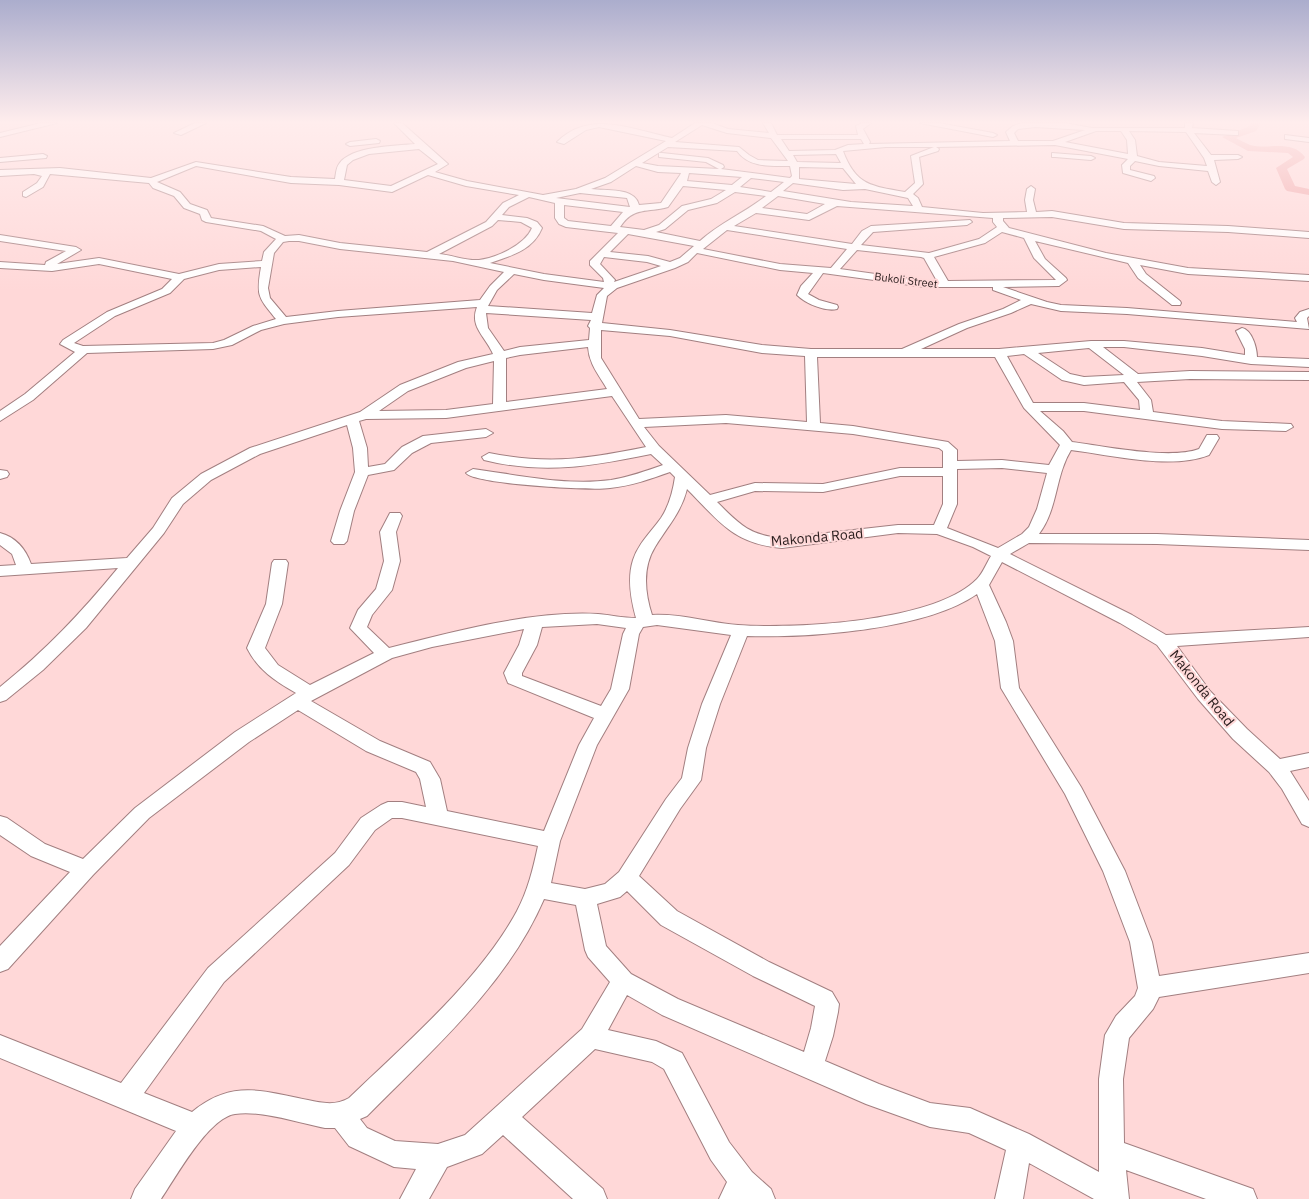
<svg xmlns="http://www.w3.org/2000/svg" width="1309" height="1199" font-family="'IBM Plex Sans',sans-serif">
<style>
.lines{fill:none;stroke-linecap:round;stroke-linejoin:round}
.river{fill:#f1a3a5;fill-rule:evenodd}
.minor-casing{stroke:#a27f80;stroke-width:2}
.minor{fill:#fff;fill-rule:evenodd}
.labels{text-anchor:middle;dominant-baseline:central;stroke-width:4;stroke-linejoin:round;paint-order:stroke}
.far-street-label{font-size:11px;fill:#291c1c;stroke:#ffd8d8}
.street-label{font-size:14px;fill:#291c1c;stroke:#ffd8d8}
</style>
<rect width="100%" height="100%" fill="#ffd8d8"/>
<g class="lines">
<!-- river -->
<path class="river" d="M1251,123h10l-5,8 -20,7c4,2 9,5 14,7 19,5 41,-6 55,12l-1,2 -17,10 8,17 14,3v6l-22,-4 -2,-2 -9,-21 17,-11 -5,-4 -40,-2 -26,-14 26,-10z"/>
<defs>
<g id="minor">
<polygon points="41,123 57,123 0,137 0,133"/>
<polygon points="195,123 206,123 181,135 174,133"/>
<path d="M394,123h8l46,41 -13,8 32,9 76,14 33,-6 29,-11 61,-37 -67,-14 -13,3 -22,14 -7,-2c33,-33 76,-12 115,-4l23,-15h17l16,6 41,4 -6,-10h8l6,12h81l-2,-9 6,-3h9l-8,6 7,13 -1,2 141,-3 -4,-9 7,-6 9,-3h43l27,5h93v-5h8l-1,5 46,3v4h-3l-41,-2 17,22h27l4,2 -4,2 -24,1 6,22 -4,3 -4,-3 -4,-11 -49,-5 -24,-5 -5,5v4l24,6 1,2 -4,3 -28,-8 -1,-8 6,-6 -73,-14 -119,2 3,2 -1,2 -19,6 4,27 -10,10 5,4 4,9 61,6 44,-1 -2,-12 2,-11 4,-3 4,3 -2,11 3,12 16,-1 72,12 104,3 81,6v6l-81,-6 -104,-3 -72,-12 -49,1v3l6,7 97,25 82,15 121,7v6l-121,-7 -48,-9 6,9 34,27 1,2 -1,2h-8l-34,-27 -10,-15 -93,-22 10,18 21,19 1,2 -8,6 -56,1 44,15 14,3 66,3 170,14 -2,-4 5,-6 9,-3v7l-2,2 2,11 -182,-15 -66,-3 -30,-7 -20,9 -44,15 -46,21h78l92,-8h33l78,7 43,7v-6l-9,-18 6,-3c10,2 15,20 15,29l52,2v8l-58,-3 -49,-8 -78,-9h-21l35,27 52,-3 119,1v8l-119,-1 -53,3 14,18 2,12 69,9 69,3 2,3 -7,4 -64,-2 -138,-18h-44l23,20 9,11c31,4 98,18 127,7l8,-14h10l2,3 -10,17c-38,15 -98,0 -138,-5 -16,26 -13,59 -32,84h118l152,6v10l-152,-6 -128,-1 -19,11 122,61 34,20 143,-8v10l-132,9 33,45 37,38 33,30 29,-6v14l-19,4 19,30v26l-7,-3 -20,-35 -13,-17 -36,-33 -35,-40 -41,-54 -37,-22 -118,-61 -13,23 17,37 7,19 6,47 62,99 44,84 27,71 7,34 150,-23v20l-150,24 -6,12 -24,29 -6,41 1,64 129,46 4,10h-51l-80,-29 3,29h-35l-65,-36 -6,36h-28l11,-49 -37,-17 -39,-6 -64,-23 -204,-89 -35,-20 -19,35 48,11 26,12 47,89 23,30 19,17 4,10h-56l8,-17 -16,-22 -47,-91 -12,-7 -57,-13 -73,68 81,72 4,10h-34l-70,-64 -21,19 -35,13 -18,32h-29l16,-30 -22,-2 -45,-21 -14,-18h-10c-26,-5 -64,-18 -90,-14 -27,4 -59,63 -74,85h-30l4,-10 41,-58 -176,-73v-23l121,48 87,-115 127,-115 26,-35 20,-13 7,-3h14l24,5 -6,-28 -4,-7 -50,-21 -68,-41 -49,32 -100,76 -56,57 -85,94 -8,3v-26l70,-74 -39,-16 -31,-21v-19l7,2 38,26 38,15 52,-51 100,-76 61,-39c-21,-12 -38,-23 -49,-45l19,-44 6,-41 2,-3h12l2,3 -6,41 -17,44 13,17 32,20 64,-32 -24,-25 8,-18 18,-21 8,-28 -4,-29 10,-19h10l2,3 -6,16 4,29 -8,29 -20,25 -5,12 22,21c62,-16 145,-38 209,-34 13,1 25,4 38,4 -5,-18 -9,-39 -3,-58 5,-16 18,-28 28,-42 8,-12 12,-27 14,-41l-5,-5c-20,7 -39,14 -60,16 -18,3 -136,-4 -144,-15l7,-4c45,6 93,17 138,11 18,-3 35,-9 52,-15l-12,-11c-59,12 -107,21 -167,6l-2,-3 7,-4c61,12 97,6 157,-6l-34,-51 -166,22 -80,1 -7,2 8,27 1,19 17,-3 17,-17 21,-11 63,-7 7,4 -7,4 -55,6 -19,10 -18,17 -26,5 -14,36 -7,30 -3,3h-10l-3,-3 9,-30 15,-39 -2,-24 -6,-23 -87,29 -49,26 -28,24 -19,29 -78,95 -43,42 -37,30 -6,2v-15c46,-37 81,-74 118,-119l-118,8v-10l16,-1 -4,-11 -12,-9v-12c16,4 26,17 31,31l96,-6 26,-30 19,-30 29,-24 49,-26 110,-36 40,-27 58,-23 35,-8c-7,-17 -24,-27 -16,-47l-139,10 -54,7 -23,6 -29,15 -19,4 -126,4 -54,47 -33,21v-10l25,-17 50,-42 -15,-8 3,-4 44,-28 55,-23 10,-10 -73,-15 -47,7 -52,-3v-6l45,3 1,-3 20,-11 -66,-10v-6l76,12 5,3 -24,14 42,-6 80,16 40,-10 43,-3 2,-9 12,-13 -15,-8 -55,-9 -4,-2 -2,-6 -16,-6 -10,-12 -21,-8 -4,-5 -99,-9 -7,13 -17,10 -3,-1v-4l14,-9 5,-7 -8,-2 -34,2v-6l60,-2 91,10 45,-16 95,15 44,2c1,-5 1,-11 4,-15 12,-18 56,-18 76,-20zM702,125l25,8 44,5 17,23 -30,-1 -9,-5 -10,-8 -64,-5zM1035,127l50,3 -32,11h-35l-4,-8 4,-4zM1096,131h25l6,9 1,14 -63,-12zM1129,131l57,1 18,26 3,8 -48,-4 -22,-6 -2,-16zM781,139h80l3,5 -16,1 -13,5 -46,1zM668,147l69,4c12,17 34,15 53,15l2,10 -2,2 -69,-9 3,-2 -1,-2 -15,-7 -46,-5h-3v4l47,5 13,7 -61,-3 -16,-3zM886,147h48l-23,9 4,27 -10,9c-33,-6 -49,-6 -62,-41zM419,149l19,15 -47,22 -47,-6 3,-15 6,-5 16,-6zM836,154l5,9 -44,-1 -4,-7zM196,166l95,17 48,2 53,7 36,-17 38,11 53,9 -16,8 -17,19 -59,30 -87,-9 -41,-8 -14,1 -22,-10 -52,-8 -4,-8 -17,-6 -10,-12 -23,-10zM636,166l22,6 23,1 -1,2 -19,28 -22,2c-4,-18 -33,-14 -48,-16l20,-7zM799,167l44,1 13,16 -57,-5zM689,173l53,4 -10,8 -45,-4zM751,178l33,4 -13,10 -31,-5zM793,183l50,7 22,-1 43,9 5,8 -62,-4 -68,-11zM683,186l43,4 -15,9 -29,7 -23,19 -15,5 -24,-3c14,-21 27,-14 48,-20zM735,192l31,4c-22,17 -46,27 -66,45l-44,-9 9,-3 23,-19 29,-7zM580,193l47,5 3,9 -74,-9zM778,196l47,8 -18,10 -45,-6zM529,197l26,6v15l4,6 7,3 52,6 -28,28v4l13,13 1,4 -60,-8 -54,-11c21,-7 43,-13 52,-35l-5,-6 -10,-4 -25,-3 7,-8zM564,205l59,7 -12,14 -43,-5 -4,-3zM837,206l156,12v4l4,5 -18,12 -50,14 -68,-8 12,-13 94,-7 5,-3 -2,-2 -99,6 -9,5 -10,13 -118,-18 22,-13 53,7zM498,220l23,2 11,6c-7,17 -36,30 -53,32 -12,1 -28,-5 -40,-6l53,-28zM727,230l120,19 -16,19 -51,-4 -77,-15zM1002,232l22,6 10,20 22,22 -108,1 -14,-24 51,-14zM628,234l66,12 -14,12 -10,4 -22,-6 -38,-4zM289,241h10l41,8 113,12 51,11 -14,14 -10,14 -142,11 -52,6 -16,-19 -2,-10 6,-35 9,-11zM857,250l64,7 3,1 13,23h-12l-85,-12zM697,253l83,17 33,3 -12,13 -4,9c8,8 28,17 40,14l1,-2 -1,-2 -18,-5 -11,-6 15,-21 102,14h68v3l28,10 -18,9 -44,15 -57,25h-91l-49,-4 -92,-15 -68,-7 5,-27 10,-8 58,-20 13,-6zM604,257l43,5 14,4 -47,16 1,-2 -15,-16zM261,267c-5,29 -3,30 15,52l-23,7 -29,14 -11,3 -130,3 -9,-3 41,-27 55,-23 14,-14 35,-9zM514,274l30,6 60,8 -7,7 -5,18 -104,-7 9,-16zM486,313l105,7 -3,6 2,2 -1,12 -69,7 -16,4 -16,-23zM601,330l69,6 92,17 43,3 2,66 -81,-7 -87,4 -38,-61zM588,347c1,17 11,28 19,42l-101,13v-44l14,-3zM1089,348l35,27 -40,2 -14,-3 -32,-21zM1024,354l38,26 22,5 40,-3 15,18 1,10 -56,-7h-51l-26,-47zM817,357h178l29,51 36,37 -11,20 -47,-5 -45,1v-11l-9,-8 -95,-16 -33,-3zM494,361l-1,43 -47,6 -67,1 29,-20 58,-23zM726,423l127,11 86,14 4,3v17h-43l-77,16 -68,-1 -45,12 -51,-49 -15,-19zM1002,468l45,5 -10,36 -8,18 -7,7 -24,14 -51,-20 10,-24v-35zM900,476h43v28l-9,21h-36l-116,13c-32,-2 -43,-14 -65,-36l38,-11 68,1zM687,489c32,32 46,55 95,59l116,-15 39,1 36,13 18,9c-5,8 -8,17 -14,23 -42,43 -181,50 -239,46 -27,-2 -59,-12 -86,-10 -7,-22 -10,-47 3,-68 12,-20 26,-34 32,-58zM977,594l18,47 6,47 64,106 38,77 27,71 8,46 -3,8 -19,20 -11,19 -6,44v93l-70,-38 -59,-26 -40,-5 -51,-19 -54,-23 8,-25 5,-24 1,-8 -7,-12 -63,-30 -92,-51 -38,-35 41,-67 21,-29 5,-32 14,-44 27,-68c62,2 179,-6 230,-42zM597,624l29,4 -3,6 -12,55 -10,17 -79,-30v-3l15,-28 5,-18zM657,625l74,10 -29,69 -14,44 -6,30 -16,21 -47,73 -14,12 -20,5 -34,-6 9,-42 37,-96 32,-56 10,-55 4,-7zM524,629l-5,16 -15,28 4,10 86,35 -15,27 -35,86 -97,-20 -7,-32 -10,-17 -50,-21 -69,-40 81,-43 40,-11zM392,818h10l136,28c-5,23 -10,44 -21,65 -37,69 -112,133 -168,187 -14,8 -26,5 -41,2 -46,-9 -76,-21 -116,12l-48,-19 80,-111 125,-117 26,-35zM627,891l34,34 92,51 62,30 -4,22 -7,24 -126,-53 -47,-25 -25,-28 -9,-42 23,-7zM544,899l32,6 9,45 3,7 22,25 -28,47 -117,106 -27,9 -43,-3 -28,-13 -7,-9 7,-3c65,-66 140,-131 177,-217z"/>
<polygon points="920,123 939,123 993,133 997,135 993,137"/>
<polygon points="1285,135 1309,138 1309,142 1285,139"/>
<polygon points="376,139 380,141 379,143 350,146 346,144 350,142"/>
<polygon points="1052,153 1091,156 1095,158 1091,160 1055,157 1052,157"/>
<polygon points="43,154 47,156 46,158 0,162 0,158"/>
<polygon points="0,470 7,471 9,474 7,477 0,479"/>
</g>
</defs>
<!-- minor casing -->
<use href="#minor" class="minor-casing"/>
<!-- minor -->
<use href="#minor" class="minor"/>
</g>
<!-- sky -->
<linearGradient id="sky" x2="0" y2="1"><stop stop-color="#abadcd"/><stop offset="0.42" stop-color="#ffeded"/><stop offset="1" stop-color="#ffeded" stop-opacity="0"/></linearGradient>
<rect width="1309" height="291" fill="url(#sky)"/>
<g class="labels">
<!-- far-street labels -->
<g class="far-street-label">
<text transform="translate(906 280) rotate(7)">Bukoli Street</text>
</g>
<!-- street labels -->
<g class="street-label">
<text transform="translate(817 537) rotate(-5)">Makonda Road</text>
<text transform="translate(1202 688) rotate(51)">Makonda Road</text>
</g>
</g>
</svg>
